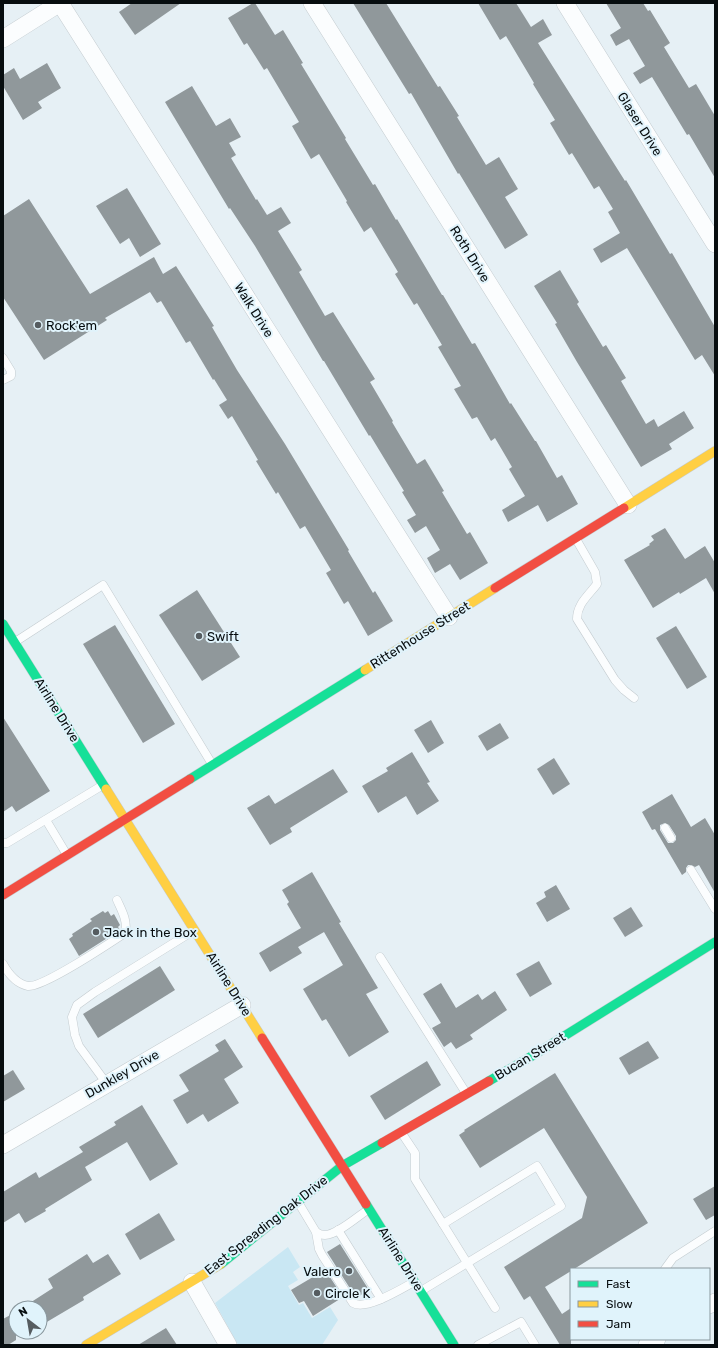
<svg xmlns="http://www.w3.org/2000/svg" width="718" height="1348" font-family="Rubik,sans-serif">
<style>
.green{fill:#c9e7f3}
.building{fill:#90989b;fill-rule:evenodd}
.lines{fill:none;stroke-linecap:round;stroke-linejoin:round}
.lane-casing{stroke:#c4ccd0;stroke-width:9}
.street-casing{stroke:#c4ccd0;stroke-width:18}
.fast-casing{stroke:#c4ccd0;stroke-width:10}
.slow-casing{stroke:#c4ccd0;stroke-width:10}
.jam-casing{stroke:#c4ccd0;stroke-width:10}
.lane{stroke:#fbfdfe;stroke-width:8}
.street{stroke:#fbfdfe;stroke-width:17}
.fast{stroke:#16e098;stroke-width:9}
.slow{stroke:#ffcf43;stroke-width:9}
.jam{stroke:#f24e42;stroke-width:9}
.poi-dot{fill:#555c60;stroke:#e0f3fb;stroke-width:1.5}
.labels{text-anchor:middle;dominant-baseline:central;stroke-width:4;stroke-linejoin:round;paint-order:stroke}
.street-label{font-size:13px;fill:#070d0f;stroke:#e0f3fb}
.poi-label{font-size:13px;fill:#070d0f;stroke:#e0f3fb;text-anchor:start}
</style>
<rect width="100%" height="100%" fill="#e6f0f5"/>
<!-- green -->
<polygon class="green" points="288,1247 300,1267 293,1272 298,1280 288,1286 299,1305 303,1303 312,1318 330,1307 338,1320 322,1345 238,1345 215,1303"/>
<!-- building -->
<g class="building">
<polygon points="132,3 181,3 135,35 119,12"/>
<polygon points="253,3 255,3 275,35 283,30 303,63 301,64 346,138 345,139 373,185 375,184 396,220 397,219 442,295 443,295 472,344 475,343 510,404 511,403 535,441 536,441 557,478 562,475 578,504 547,522 538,505 508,522 502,510 525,496 509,469 512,467 495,438 491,441 477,417 472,419 454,389 461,386 438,347 442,345 417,303 414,305 395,274 398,272 371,227 364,232 346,202 347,201 319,154 311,159 292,126 299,122 267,68 264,70 247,43 244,45 228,18"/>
<polygon points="353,3 386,3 438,87 440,86 459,116 457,117 486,165 499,157 518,189 505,197 528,235 505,249 459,173 458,174 411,93 409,94"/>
<polygon points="478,3 516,3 531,27 543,19 552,35 538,43 625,181 626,180 670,254 672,253 715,327 715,376 702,355 695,360 627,248 601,263 593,249 620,233 608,212 613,209 599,186 594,189 572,153 569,155 550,123 555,120 533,84 534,83 506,36 500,40"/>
<polygon points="606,3 643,3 648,11 650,10 670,43 664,47 689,88 696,84 715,116 715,178 689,134 687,135 652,77 640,84 633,73 645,66 629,39 616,46 610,35 621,28"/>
<polygon points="47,63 61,88 38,102 42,108 23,120 3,86 3,75 14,68 20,79"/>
<polygon points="192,86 216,126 230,118 241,137 229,143 236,155 231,158 256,200 257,199 267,215 281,207 291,223 278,231 302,270 299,272 325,316 333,312 375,379 370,382 393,421 392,422 417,464 425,459 444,491 442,492 467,534 470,532 488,563 460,580 450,564 435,573 427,558 440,550 426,526 415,533 407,520 416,515 402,492 404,491 370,435 369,436 324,361 323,361 255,246 230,208 229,209 165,102"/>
<polygon points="127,188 161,244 140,257 129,238 120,244 96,206"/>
<polygon points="29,199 90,294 154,257 163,274 176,266 214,326 212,327 237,370 285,444 349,550 348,551 373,593 375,591 393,621 368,636 348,601 344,604 326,573 331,570 305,526 300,529 278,492 276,494 256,461 258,460 232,416 228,419 219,405 227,400 214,379 213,380 190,341 186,343 161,301 157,303 150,292 105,318 107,320 44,360 3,297 3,216"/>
<polygon points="560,270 579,302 577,304 603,347 606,345 626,378 621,381 646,424 654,419 658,427 684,411 694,428 669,444 672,449 641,467 577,362 555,324 557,323 534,286"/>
<polygon points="665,528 685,559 705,546 715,563 715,594 706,578 680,594 679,592 653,608 624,560 650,545 649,544 654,540 651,536"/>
<polygon points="197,590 240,657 202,681 159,615"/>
<polygon points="115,625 175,724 143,743 83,644"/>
<polygon points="676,626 707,677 687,689 656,638"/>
<polygon points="3,717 50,791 16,812 12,806 3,812"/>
<polygon points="431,720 444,743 428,753 414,730"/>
<polygon points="500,723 509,738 487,751 478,736"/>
<polygon points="412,752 430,782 427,783 439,801 417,815 406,796 378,813 362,786 388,771 386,768"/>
<polygon points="554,758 570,784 553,795 537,769"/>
<polygon points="333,769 348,792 290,828 292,832 270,845 247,808 269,795 275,804"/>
<path d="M672,794l19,33 14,-9 10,17v58l-16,-28 -4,2 -4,-2h-3l-2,3v4l-4,3 -27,-46 -3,1 -10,-18zM665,823l4,2 7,11v4l-3,3h-5l-8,-13v-5z"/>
<polygon points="312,872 341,922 339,923 378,988 366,994 389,1032 349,1057 326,1019 322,1021 303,989 343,965 324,932 298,947 302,953 270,972 259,953 301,928 287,904 289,902 282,890"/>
<polygon points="556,885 570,909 547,922 536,903 546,897 544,892"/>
<polygon points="631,907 643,926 625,937 613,918"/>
<polygon points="103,911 105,913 108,911 111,916 114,914 120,925 118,927 120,930 79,956 69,939 73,936 72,934 92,921 90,919"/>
<polygon points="539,961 552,984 530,997 516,974"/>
<polygon points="160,966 175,990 98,1038 83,1014"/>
<polygon points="441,983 456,1008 478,994 482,1000 495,991 507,1010 470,1035 473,1039 456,1049 451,1042 444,1047 432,1028 441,1023 423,994"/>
<polygon points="225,1039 243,1067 224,1079 239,1103 208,1122 203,1114 187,1124 173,1100 189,1091 179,1075 219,1051 215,1045"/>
<polygon points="648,1041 659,1058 629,1075 619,1058"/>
<polygon points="427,1061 441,1085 385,1120 370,1096"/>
<polygon points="13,1070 25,1089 3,1102 3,1076"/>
<polygon points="555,1073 648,1223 574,1269 571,1269 571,1271 545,1287 562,1314 571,1308 571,1345 560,1345 530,1296 524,1300 504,1267 582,1218 587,1197 544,1128 480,1168 459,1135 465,1131 464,1130"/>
<polygon points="142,1105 178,1164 150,1181 127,1142 85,1167 92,1180 45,1209 46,1211 25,1223 19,1213 3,1223 3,1192 36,1172 39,1178 83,1152 79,1147 116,1125 114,1122"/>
<polygon points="715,1186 715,1215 706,1220 693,1199"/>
<polygon points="159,1213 175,1240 140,1260 125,1234"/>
<polygon points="340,1244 369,1290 356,1298 327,1252"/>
<polygon points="87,1254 93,1263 108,1254 121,1274 83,1297 84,1300 40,1326 40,1308 22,1308 53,1288 48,1279"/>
<polygon points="324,1268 343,1297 313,1316 304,1301 299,1303 291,1290 318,1274 317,1272"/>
<polygon points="16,1312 16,1340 8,1345 3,1345 3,1319"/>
<polygon points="166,1328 177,1345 138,1345"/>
</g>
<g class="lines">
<defs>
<g id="lane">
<polyline points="3,358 11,371 11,376 3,380"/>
<path d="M576,539l19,33 2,12c-9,12 -20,20 -20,35l38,61 9,10 10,8"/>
<polyline points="15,642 103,585 212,764"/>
<polyline points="46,820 67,855"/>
<polyline points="665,828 671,838"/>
<polyline points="3,843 7,843 103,785"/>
<polyline points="691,870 715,909"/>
<polyline points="380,957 466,1093"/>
<path d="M3,964c5,9 14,20 25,22 14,2 82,-43 97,-53 3,-12 -3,-22 -8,-33"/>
<polyline points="107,1084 79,1046 75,1035 72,1017 77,1005 95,992 193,931"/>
<polyline points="401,1132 415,1153 415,1179 443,1224 537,1166 561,1206 421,1291"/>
<path d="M298,1202l18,30 3,17 3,6 31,48c13,8 48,-14 61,-21"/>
<polyline points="443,1224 495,1308"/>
<polyline points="338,1230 381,1299"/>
<path d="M316,1232c3,2 5,3 9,3 12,0 33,-19 44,-26"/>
<polyline points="665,1269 673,1258 715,1231"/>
<polyline points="478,1345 521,1322 535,1345"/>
</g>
<g id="street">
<polyline points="60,3 449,617"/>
<polyline points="312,3 628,505"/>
<polyline points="565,3 715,244"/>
<polyline points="3,39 60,3"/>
<polyline points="3,1145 242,1005"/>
<polyline points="192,1282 228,1345"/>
<polyline points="709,1305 715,1302"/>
<polyline points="647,1345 657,1339"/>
</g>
<g id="fast">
<polyline points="3,624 106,789"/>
<polyline points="190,779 365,670"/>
<polyline points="489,1081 537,1053 715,942"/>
<polyline points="366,1204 454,1345"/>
<polyline points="221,1264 342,1166 382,1143"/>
</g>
<g id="slow">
<polyline points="624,508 715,451"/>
<polyline points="365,670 495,588"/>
<polyline points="106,789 262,1038"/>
<polyline points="86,1345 221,1264"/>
</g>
<g id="jam">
<polyline points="495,588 624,508"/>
<polyline points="3,895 190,779"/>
<polyline points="262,1038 366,1204"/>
<polyline points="382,1143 489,1081"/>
</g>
</defs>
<!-- lane casing -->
<use href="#lane" class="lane-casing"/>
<!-- street casing -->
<use href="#street" class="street-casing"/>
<!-- fast casing -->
<use href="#fast" class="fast-casing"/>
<!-- slow casing -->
<use href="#slow" class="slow-casing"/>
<!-- jam casing -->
<use href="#jam" class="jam-casing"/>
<!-- lane -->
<use href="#lane" class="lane"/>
<!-- street -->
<use href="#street" class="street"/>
<!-- fast -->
<use href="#fast" class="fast"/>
<!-- slow -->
<use href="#slow" class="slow"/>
<!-- jam -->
<use href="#jam" class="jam"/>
</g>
<!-- markers -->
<g class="poi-dot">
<circle cx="38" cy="325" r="4"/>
<circle cx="199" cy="636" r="4"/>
<circle cx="96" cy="932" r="4"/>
<circle cx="349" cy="1271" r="4"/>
<circle cx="317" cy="1293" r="4"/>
</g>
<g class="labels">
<!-- street labels -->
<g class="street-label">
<text transform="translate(640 124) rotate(58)">Glaser Drive</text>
<text transform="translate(470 254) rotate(58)">Roth Drive</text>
<text transform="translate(254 310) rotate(58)">Walk Drive</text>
<text transform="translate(420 635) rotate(-32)">Rittenhouse Street</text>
<text transform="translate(57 710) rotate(58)">Airline Drive</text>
<text transform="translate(229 984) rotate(58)">Airline Drive</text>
<text transform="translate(530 1056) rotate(-31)">Bucan Street</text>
<text transform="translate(122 1074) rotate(-30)">Dunkley Drive</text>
<text transform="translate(266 1225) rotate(-38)">East Spreading Oak Drive</text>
<text transform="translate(401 1259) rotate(58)">Airline Drive</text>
</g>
<!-- poi labels -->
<g class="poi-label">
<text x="46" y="325">Rock'em</text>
<text x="207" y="636">Swift</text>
<text x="104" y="932">Jack in the Box</text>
<text x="341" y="1271" text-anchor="end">Valero</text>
<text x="325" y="1293">Circle K</text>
</g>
</g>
<!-- border -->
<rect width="718" height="1348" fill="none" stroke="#070d0f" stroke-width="8"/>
<!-- legend -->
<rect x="570" y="1268" width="140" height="72" fill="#e0f3fb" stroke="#89979d"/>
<rect x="578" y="1281" width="20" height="6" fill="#16e098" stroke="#89979d"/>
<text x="606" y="1288" font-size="12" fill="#070d0f">Fast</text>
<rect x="578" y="1301" width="20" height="6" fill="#ffcf43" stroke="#89979d"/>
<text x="606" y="1308" font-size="12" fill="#070d0f">Slow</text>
<rect x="578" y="1321" width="20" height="6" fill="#f24e42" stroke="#89979d"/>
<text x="606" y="1328" font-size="12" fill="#070d0f">Jam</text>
<!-- north arrow -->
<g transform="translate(28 1320) rotate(329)"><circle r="19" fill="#e0f3fb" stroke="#89979d"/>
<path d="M0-3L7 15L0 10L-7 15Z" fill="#555c60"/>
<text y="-6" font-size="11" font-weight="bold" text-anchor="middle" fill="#070d0f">N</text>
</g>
</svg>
